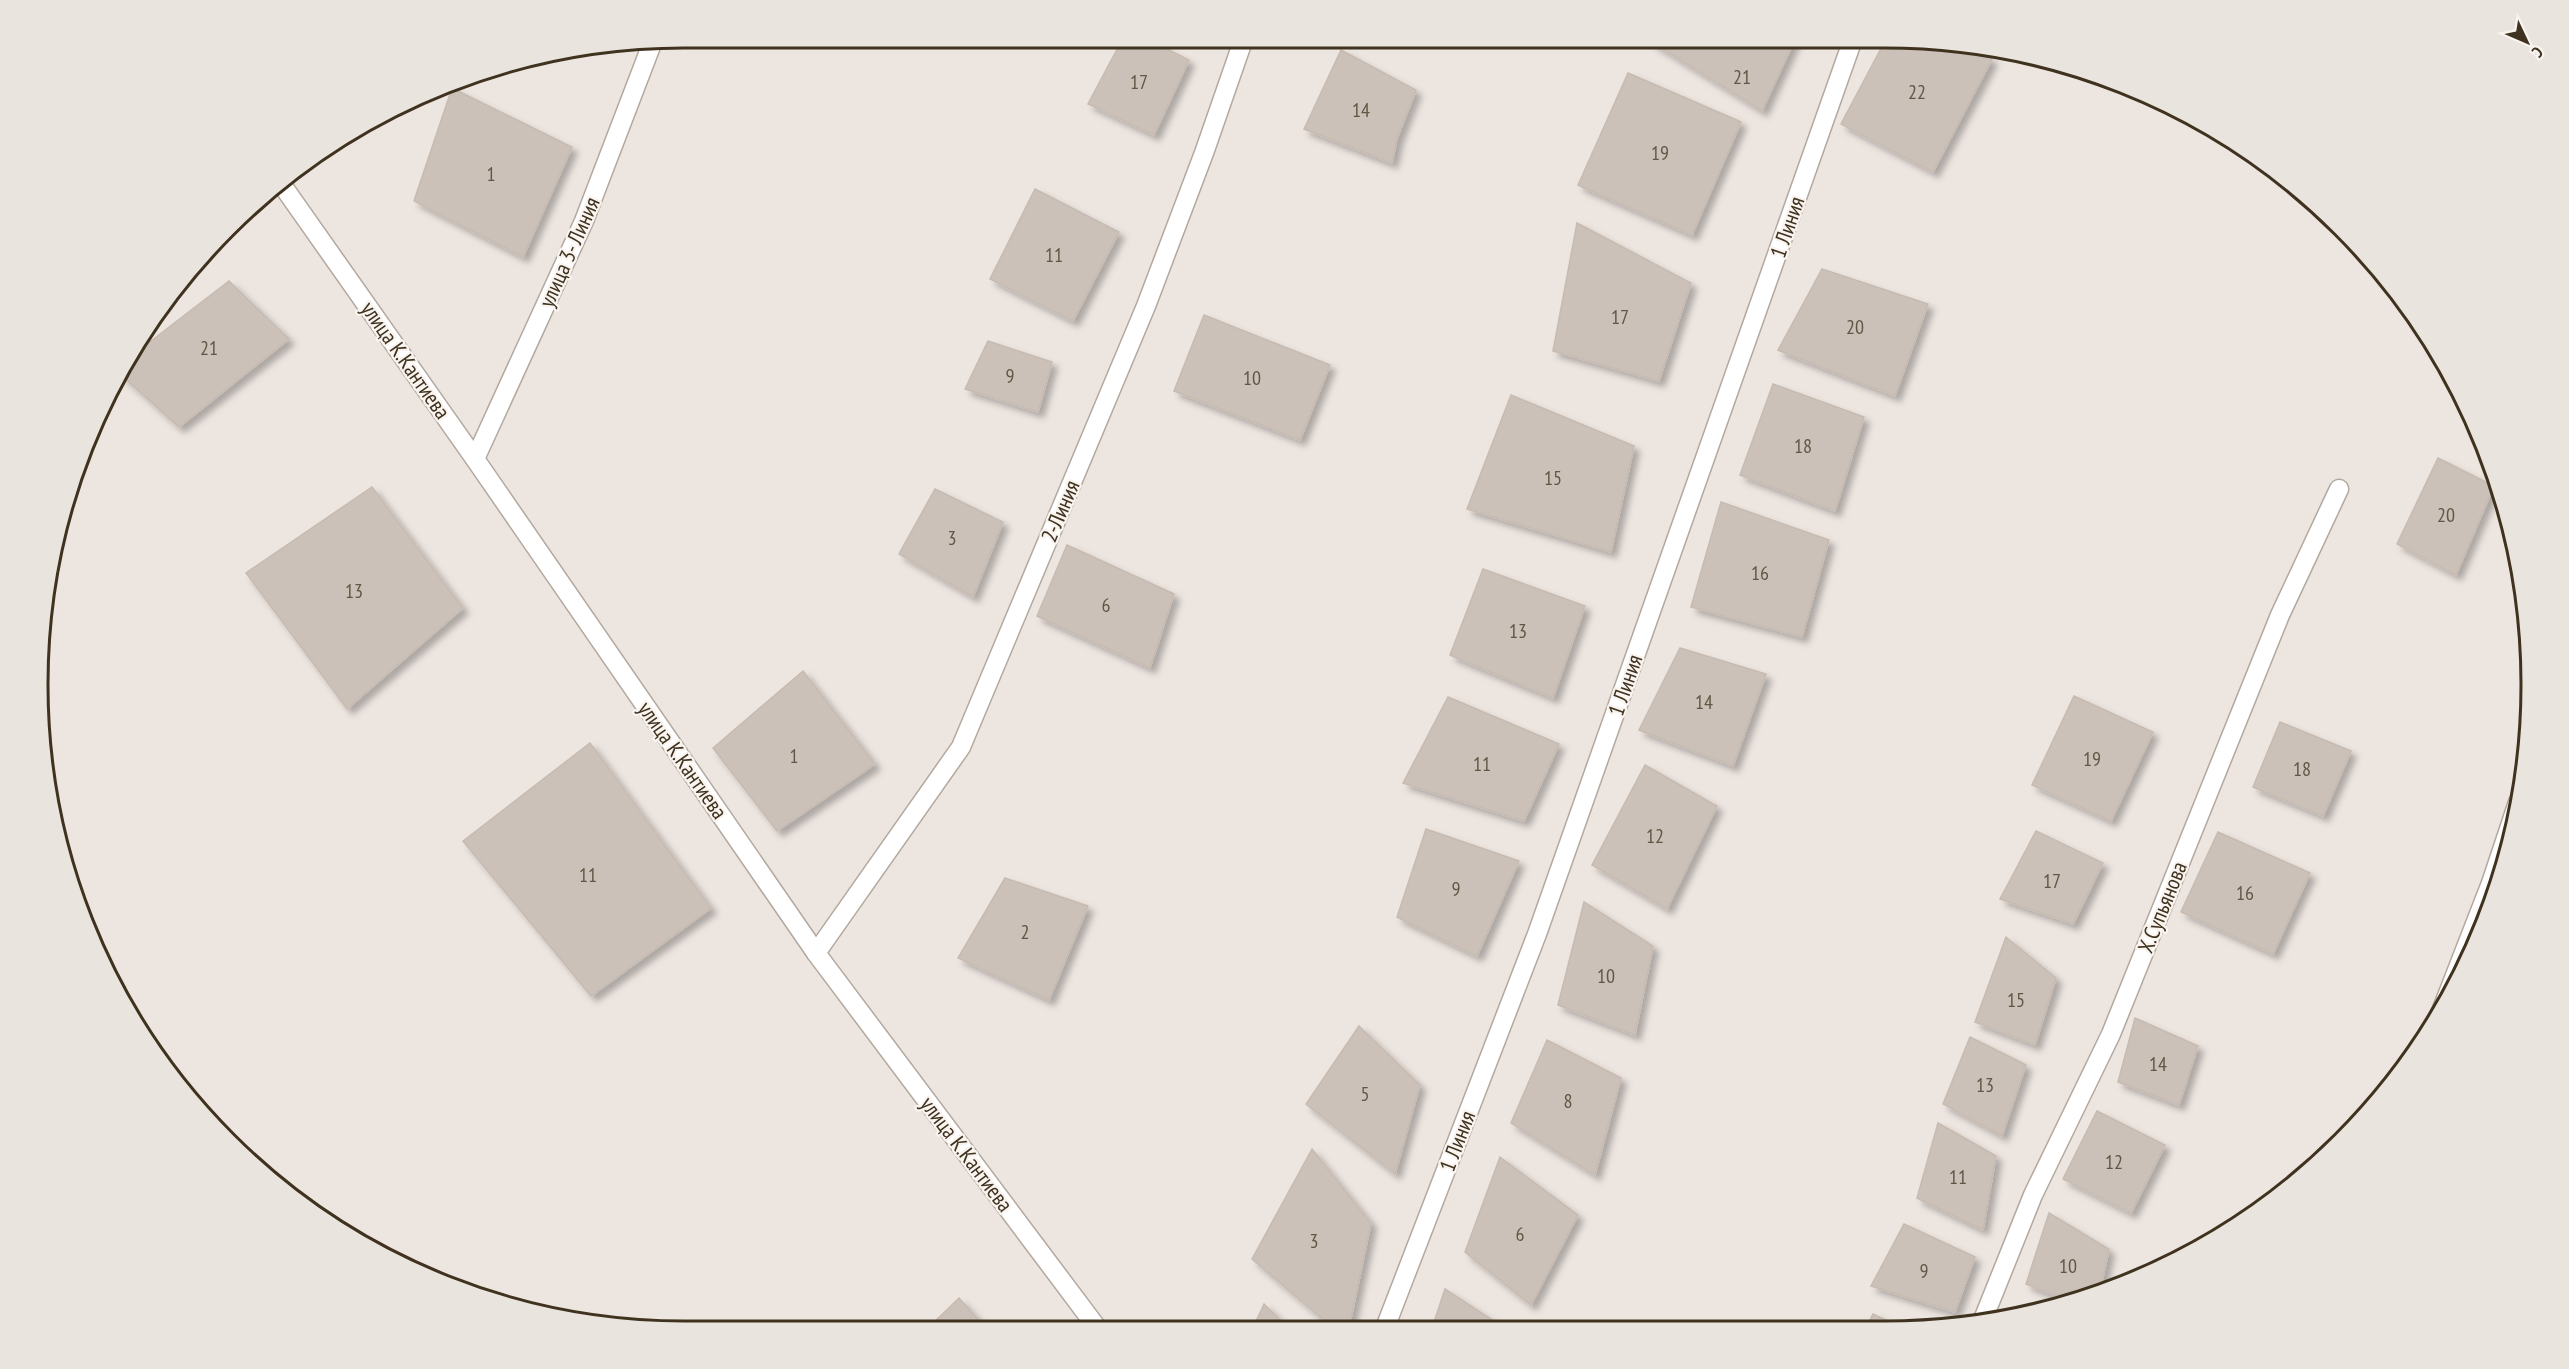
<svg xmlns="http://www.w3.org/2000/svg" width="2569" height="1369" font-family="'PT Sans Narrow',sans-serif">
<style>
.building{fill:#cbc1b8;stroke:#c7bbb1;stroke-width:1.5;filter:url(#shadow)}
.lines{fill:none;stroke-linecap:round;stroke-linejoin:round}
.minor-casing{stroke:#b2a89e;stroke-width:21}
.minor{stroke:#fff;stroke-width:18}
.labels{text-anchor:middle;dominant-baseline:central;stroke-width:4.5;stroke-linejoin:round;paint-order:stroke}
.number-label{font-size:20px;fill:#625644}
.street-label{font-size:22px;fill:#3f321e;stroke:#f9f4f0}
.rim{fill:none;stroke:#3f321e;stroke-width:3}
</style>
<defs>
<filter id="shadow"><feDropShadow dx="5.5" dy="5.5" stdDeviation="3" flood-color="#0004"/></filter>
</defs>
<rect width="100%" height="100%" fill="#ede5e0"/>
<!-- building -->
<g class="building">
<polygon points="1123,38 1145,38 1189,60 1154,135 1088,104"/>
<polygon points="1652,39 1795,39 1762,111 1651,42"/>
<polygon points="1886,39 1926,39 1966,45 1992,59 1933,172 1841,124"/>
<polygon points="1341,50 1416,90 1397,139 1392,163 1304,129"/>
<polygon points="1628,73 1741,122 1692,235 1578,185"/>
<polygon points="452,88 572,147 523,257 414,201"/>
<polygon points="1035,189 1119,232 1073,321 990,279"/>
<polygon points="1577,223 1691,283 1659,381 1553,351"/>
<polygon points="1822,269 1928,304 1895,396 1778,350"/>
<polygon points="229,281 289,339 179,427 120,374 129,358"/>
<polygon points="1204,315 1330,365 1300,440 1174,391"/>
<polygon points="988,341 1052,362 1038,412 965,389"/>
<polygon points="1773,384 1864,417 1835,511 1740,475"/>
<polygon points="1511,395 1634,446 1611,552 1467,509"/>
<polygon points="2438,458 2494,486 2456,575 2397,544"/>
<polygon points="372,487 463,608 347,709 246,573"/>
<polygon points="935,489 1003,522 973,597 899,554"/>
<polygon points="1721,502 1829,540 1802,637 1691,607"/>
<polygon points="1067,545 1174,594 1150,668 1037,616"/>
<polygon points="1483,569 1585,606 1553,698 1450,655"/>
<polygon points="1680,648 1766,674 1733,766 1639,730"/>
<polygon points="803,671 875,764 777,831 713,748"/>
<polygon points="2074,696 2153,732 2111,821 2032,785"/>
<polygon points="1448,697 1559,744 1524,821 1403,783"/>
<polygon points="2280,722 2351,751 2323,816 2253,787"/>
<polygon points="590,743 711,908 591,996 463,841"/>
<polygon points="1645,765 1717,806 1667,909 1592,865"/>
<polygon points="1426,829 1519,861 1477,956 1397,917"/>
<polygon points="2036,831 2103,863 2073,924 2000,899"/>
<polygon points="2218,832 2310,873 2273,954 2181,912"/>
<polygon points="1005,878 1088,906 1049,1000 958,958"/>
<polygon points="1584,902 1653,946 1635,1035 1558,1005"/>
<polygon points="2006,937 2056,978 2035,1045 1975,1022"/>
<polygon points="2135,1018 2198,1046 2179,1105 2118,1082"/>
<polygon points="1359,1026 1420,1085 1395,1174 1306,1104"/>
<polygon points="1970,1037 2026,1065 2002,1136 1943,1104"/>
<polygon points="1547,1040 1621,1078 1595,1175 1511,1123"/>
<polygon points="2097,1111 2165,1145 2131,1213 2063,1179"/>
<polygon points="1938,1123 1996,1156 1983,1230 1917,1198"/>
<polygon points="1312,1149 1371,1223 1349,1328 1333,1328 1252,1259"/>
<polygon points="1500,1157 1578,1215 1531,1305 1465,1252"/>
<polygon points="2049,1213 2109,1249 2100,1291 2066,1300 2026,1284"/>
<polygon points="1904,1224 1975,1257 1955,1312 1871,1286"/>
<polygon points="1445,1289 1503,1327 1432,1328"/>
<polygon points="959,1298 987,1329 927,1329"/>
<polygon points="1264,1304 1288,1328 1253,1328"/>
<polygon points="1873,1314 1899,1326 1867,1326"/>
</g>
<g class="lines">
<defs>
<g id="minor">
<polyline points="280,182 475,459 816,953 1098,1329"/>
<polyline points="475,459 584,221 653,41"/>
<polyline points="816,953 961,747 1146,306 1204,153 1244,38"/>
<polyline points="2440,1014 2491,883 2518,802"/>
<polyline points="1982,1322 2033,1195 2111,1034 2280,615 2339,489"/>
<polyline points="1385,1328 1537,934 1853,39"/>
</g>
</defs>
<!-- minor casing -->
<use href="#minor" class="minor-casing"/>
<!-- minor -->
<use href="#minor" class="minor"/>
</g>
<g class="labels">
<!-- number labels -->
<g class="number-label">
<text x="1742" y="77">21</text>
<text x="1139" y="82">17</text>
<text x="1917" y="92">22</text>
<text x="1361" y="110">14</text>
<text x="1660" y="153">19</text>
<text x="491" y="174">1</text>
<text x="1054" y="255">11</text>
<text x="1620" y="317">17</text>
<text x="1855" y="327">20</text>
<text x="209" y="348">21</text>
<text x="1010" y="376">9</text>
<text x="1252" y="378">10</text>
<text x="1803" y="446">18</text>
<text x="1553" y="478">15</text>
<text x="2446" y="515">20</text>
<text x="952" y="538">3</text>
<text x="1760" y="573">16</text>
<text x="354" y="591">13</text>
<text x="1106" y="605">6</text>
<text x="1518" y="631">13</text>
<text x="1704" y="702">14</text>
<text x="794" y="756">1</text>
<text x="2092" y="759">19</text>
<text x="1482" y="764">11</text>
<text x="2302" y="769">18</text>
<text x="1655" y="836">12</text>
<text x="588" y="875">11</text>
<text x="2052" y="881">17</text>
<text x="1456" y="889">9</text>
<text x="2245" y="893">16</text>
<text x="1025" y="932">2</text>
<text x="1606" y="976">10</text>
<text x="2016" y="1000">15</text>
<text x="2158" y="1064">14</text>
<text x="1985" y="1085">13</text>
<text x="1365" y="1094">5</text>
<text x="1568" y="1101">8</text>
<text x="2114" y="1162">12</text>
<text x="1958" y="1177">11</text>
<text x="1520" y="1234">6</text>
<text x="1314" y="1241">3</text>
<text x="2068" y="1266">10</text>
<text x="1924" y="1271">9</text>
</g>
<!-- street labels -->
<g class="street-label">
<text transform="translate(1787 227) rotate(-71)">1 Линия</text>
<text transform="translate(569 252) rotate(-66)">улица 3- Линия</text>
<text transform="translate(406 360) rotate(55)">улица К.Кантиева</text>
<text transform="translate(1060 511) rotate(-67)">2-Линия</text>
<text transform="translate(1625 685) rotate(-71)">1 Линия</text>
<text transform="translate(683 760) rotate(55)">улица К.Кантиева</text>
<text transform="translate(2162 907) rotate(-68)">Х.Супьянова</text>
<text transform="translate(1457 1141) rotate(-69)">1 Линия</text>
<text transform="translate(967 1154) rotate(53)">улица К.Кантиева</text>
</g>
</g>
<!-- crop -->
<path d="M0 0H2569V1369H0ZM684 48H1885A636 636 0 0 1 2521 684V685A636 636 0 0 1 1885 1321H684A636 636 0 0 1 48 685V684A636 636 0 0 1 684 48Z" fill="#eae4df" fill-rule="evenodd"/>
<path class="rim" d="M684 48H1885A636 636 0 0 1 2521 684V685A636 636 0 0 1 1885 1321H684A636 636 0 0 1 48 685V684A636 636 0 0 1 684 48Z"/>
<!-- north arrow -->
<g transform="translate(2527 42) rotate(134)" stroke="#f9f4f0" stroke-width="4.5" paint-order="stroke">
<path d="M0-4.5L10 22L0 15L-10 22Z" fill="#3f321e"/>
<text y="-9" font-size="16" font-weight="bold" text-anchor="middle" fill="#3f321e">С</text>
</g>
</svg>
